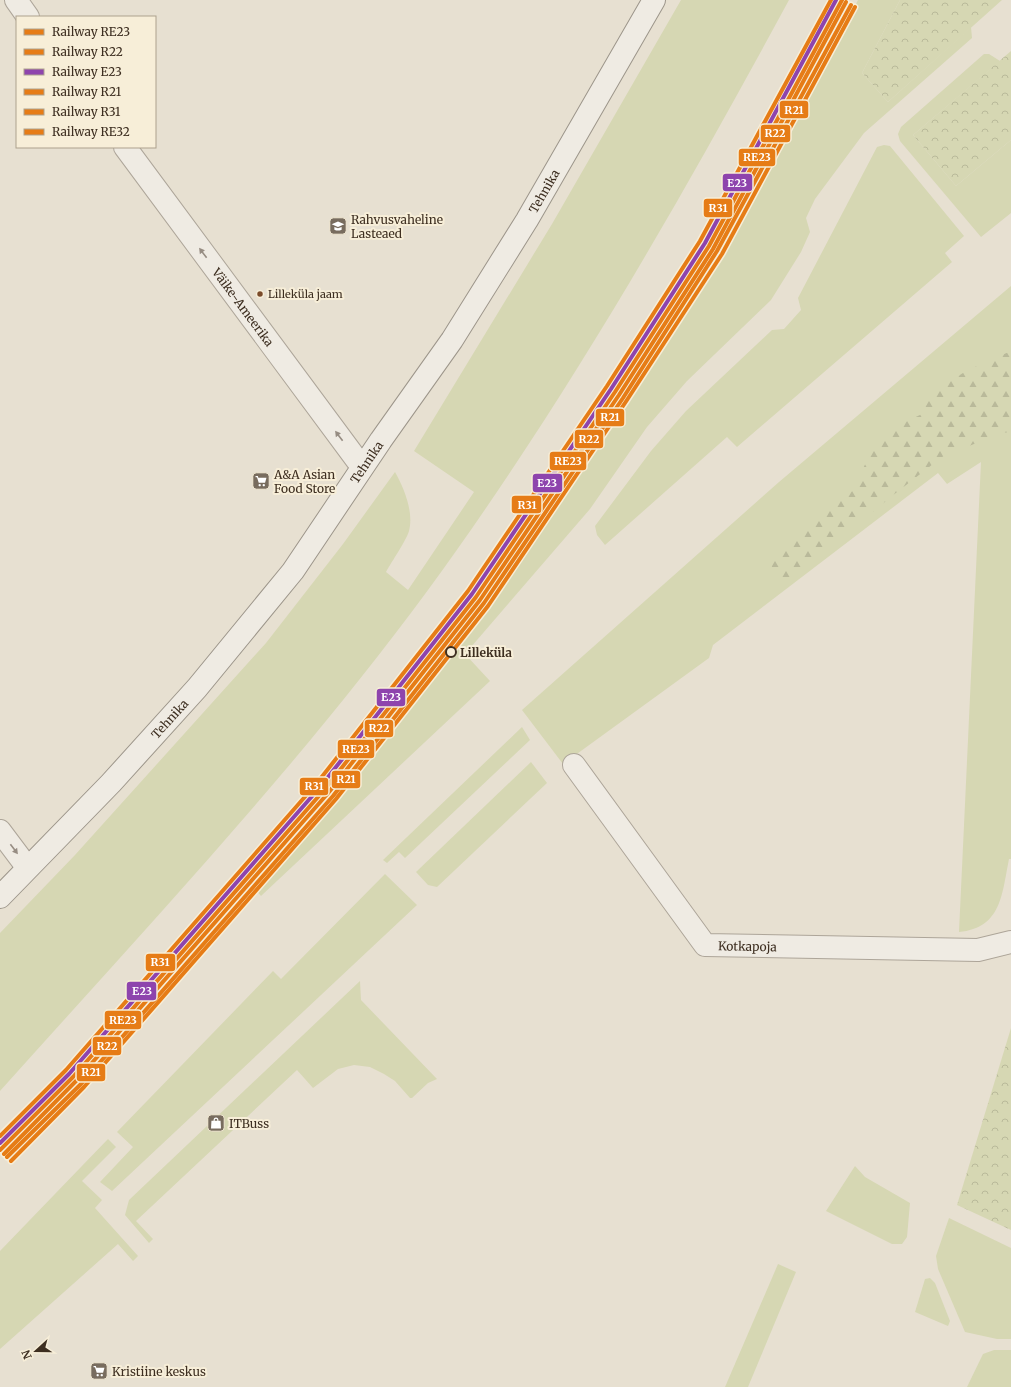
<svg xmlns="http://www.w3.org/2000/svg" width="1011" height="1387" font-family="Merriweather,serif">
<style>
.grass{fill:#d6d7b3}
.forest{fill:url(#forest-firs)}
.park{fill:url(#park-crowns)}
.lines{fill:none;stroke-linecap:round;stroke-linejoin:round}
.street-casing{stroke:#ada599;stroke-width:24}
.secondary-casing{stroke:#9c958a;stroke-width:24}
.street{stroke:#efebe3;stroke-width:22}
.secondary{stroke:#efebe3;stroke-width:22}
.rail-1-casing{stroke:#f7eed8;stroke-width:7}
.rail-2-casing{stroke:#f7eed8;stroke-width:7}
.rail-3-casing{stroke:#f7eed8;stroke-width:7}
.rail-4-casing{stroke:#f7eed8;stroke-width:7}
.rail-5-casing{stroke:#f7eed8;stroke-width:7}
.rail-6-casing{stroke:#f7eed8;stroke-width:7}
.rail-1{stroke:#e67c16;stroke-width:4}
.rail-2{stroke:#e67c16;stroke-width:4}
.rail-3{stroke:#8e44ad;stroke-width:4}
.rail-4{stroke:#e67c16;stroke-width:4}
.rail-5{stroke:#e67c16;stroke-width:4}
.rail-6{stroke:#e67c16;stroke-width:4}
.oneway{fill:#968c82}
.bus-dot{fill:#7a4b2a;stroke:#f7eed8;stroke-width:1.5}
.stop-dot{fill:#f7eed8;stroke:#3d2e20;stroke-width:2}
.labels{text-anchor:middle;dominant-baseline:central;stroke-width:4;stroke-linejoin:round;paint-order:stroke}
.bus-label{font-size:11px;fill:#3d2e20;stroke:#f7eed8;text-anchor:start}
.street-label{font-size:12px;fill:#3d2e20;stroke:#f7eed8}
.poi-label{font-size:12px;fill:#3d2e20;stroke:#f7eed8;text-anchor:start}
.stop-label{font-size:12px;font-weight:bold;fill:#3d2e20;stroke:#f7eed8;text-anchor:start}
.line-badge{stroke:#f7eed8;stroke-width:1.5}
.badge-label{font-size:11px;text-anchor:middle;font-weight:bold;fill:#fff}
</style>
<defs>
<pattern id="forest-firs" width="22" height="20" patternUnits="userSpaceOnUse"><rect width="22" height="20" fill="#d6d7b3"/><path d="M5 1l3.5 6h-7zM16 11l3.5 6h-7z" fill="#b9b99a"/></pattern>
<pattern id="park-crowns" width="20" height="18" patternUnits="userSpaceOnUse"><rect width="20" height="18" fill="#d6d7b3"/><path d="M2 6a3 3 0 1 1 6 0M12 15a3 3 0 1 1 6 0" fill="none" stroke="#b9b99a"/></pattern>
</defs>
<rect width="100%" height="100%" fill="#e7e0d1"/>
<!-- grass -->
<g class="grass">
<path d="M681,0h108c-110,203 -225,404 -361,590 -130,177 -282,338 -428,501v-158l75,-78 191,-212 77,-99 52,-72c9,16 19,40 14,59 -3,10 -17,30 -23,41l22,18 66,-98 -60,-41 138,-227z"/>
<polygon points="858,0 900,0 862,73 888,102 971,27 972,38 864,133 815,199 806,218 810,232 801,252 771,300 687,381 647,427 590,509 465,654 490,681 261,896 255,889 390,726 482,608 623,408 762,186"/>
<polygon points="984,54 989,54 1000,61 913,135 956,186 1011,140 1011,213 981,237 900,141 898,134 901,127"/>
<polygon points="884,145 890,146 964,236 945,253 952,262 737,447 727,437 605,545 597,535 595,526 651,451 686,411 772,330 784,329 801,310 798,298 877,147"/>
<path d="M1011,286v573h-2c-7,34 -7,69 -50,73l22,-470 -34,22 -9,-11 -225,172 -4,13 -146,106 -41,-54 257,-228z"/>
<polygon points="522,727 530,740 405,858 399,852 387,863 383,860"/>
<polygon points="531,762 547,783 437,887 428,885 416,872"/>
<polygon points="385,874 417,905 112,1191 100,1182 133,1147 117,1132 273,971 281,979"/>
<polygon points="360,981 361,1000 437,1079 428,1083 412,1098 410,1098 395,1081 384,1074 370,1067 354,1065 338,1069 313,1088 297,1070 136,1221 153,1239 149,1243 125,1215 129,1200"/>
<polygon points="108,1139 116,1147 82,1181 102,1200 95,1208 138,1256 133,1261 118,1244 0,1349 0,1251"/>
<polygon points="855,1166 865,1177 910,1203 907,1237 902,1244 892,1244 826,1211"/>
<polygon points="949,1218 1011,1248 1011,1339 997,1339 965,1332 938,1269 936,1256"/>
<polygon points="778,1264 796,1272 748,1387 725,1387"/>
<polygon points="930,1278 935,1283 950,1321 948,1326 915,1312 925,1279"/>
<polygon points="994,1350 1011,1350 1011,1387 967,1387 983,1354"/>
</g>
<!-- forest -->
<polygon class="forest" points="1011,351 1011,432 1001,433 942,457 892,496 831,547 797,574 781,583 776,575 771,565 781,549 801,528 829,510 852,491 880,434 922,414 931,394 966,371"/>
<!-- park -->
<g class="park">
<polygon points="900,0 1002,0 888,102 862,73"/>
<polygon points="1011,51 1011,140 956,186 913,135"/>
<polygon points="1011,1028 1011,1230 957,1205"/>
</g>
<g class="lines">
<defs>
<g id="street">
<polyline points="16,0 28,17"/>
<path id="s1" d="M125,147l237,320"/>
<path id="s2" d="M574,765l131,180 273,5 33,-8"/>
<polyline points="0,831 27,867"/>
</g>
<g id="secondary">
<path id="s3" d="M0,897l111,-114 86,-95 96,-117 88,-131 71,-100 75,-120 127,-220"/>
</g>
</defs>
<!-- street casing -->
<use href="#street" class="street-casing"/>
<!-- secondary casing -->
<use href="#secondary" class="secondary-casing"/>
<!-- street -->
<use href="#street" class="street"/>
<!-- secondary -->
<use href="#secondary" class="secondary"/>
<defs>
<polyline id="rail-1" points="0,1150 73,1077 325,789 476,597 615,392 709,246 842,0"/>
<polyline id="rail-2" points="4,1154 77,1080 329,792 480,600 619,395 713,249 846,2"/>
<polyline id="rail-3" points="0,1143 69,1074 321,786 472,594 611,389 705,243 836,0"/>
<polyline id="rail-4" points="7,1157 81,1084 333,796 484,603 623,398 717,251 851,5"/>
<polyline id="rail-5" points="0,1136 66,1070 317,783 468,591 607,386 700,241 831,0"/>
<polyline id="rail-6" points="11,1161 84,1087 336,799 488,606 627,400 722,254 855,7"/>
</defs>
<!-- rail-1 casing -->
<use href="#rail-1" class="rail-1-casing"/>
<!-- rail-2 casing -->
<use href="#rail-2" class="rail-2-casing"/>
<!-- rail-3 casing -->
<use href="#rail-3" class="rail-3-casing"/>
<!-- rail-4 casing -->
<use href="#rail-4" class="rail-4-casing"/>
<!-- rail-5 casing -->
<use href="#rail-5" class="rail-5-casing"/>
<!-- rail-6 casing -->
<use href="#rail-6" class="rail-6-casing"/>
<!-- rail-1 -->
<use href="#rail-1" class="rail-1"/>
<!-- rail-2 -->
<use href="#rail-2" class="rail-2"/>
<!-- rail-3 -->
<use href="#rail-3" class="rail-3"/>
<!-- rail-4 -->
<use href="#rail-4" class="rail-4"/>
<!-- rail-5 -->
<use href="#rail-5" class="rail-5"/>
<!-- rail-6 -->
<use href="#rail-6" class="rail-6"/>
</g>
<!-- one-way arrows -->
<defs><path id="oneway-solid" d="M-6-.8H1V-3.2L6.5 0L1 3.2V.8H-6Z"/></defs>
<g class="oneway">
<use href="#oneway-solid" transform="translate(203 253) rotate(-127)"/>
<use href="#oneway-solid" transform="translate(339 436) rotate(-127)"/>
<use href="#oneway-solid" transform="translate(14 849) rotate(53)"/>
</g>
<!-- icons -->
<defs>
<symbol id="school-square" viewBox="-11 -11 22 22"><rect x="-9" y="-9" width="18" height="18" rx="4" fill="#786c5e" stroke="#f7eed8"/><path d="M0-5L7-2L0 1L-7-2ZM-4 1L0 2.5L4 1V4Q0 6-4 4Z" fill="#fff"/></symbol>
<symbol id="supermarket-square" viewBox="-11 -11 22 22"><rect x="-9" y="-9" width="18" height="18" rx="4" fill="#786c5e" stroke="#f7eed8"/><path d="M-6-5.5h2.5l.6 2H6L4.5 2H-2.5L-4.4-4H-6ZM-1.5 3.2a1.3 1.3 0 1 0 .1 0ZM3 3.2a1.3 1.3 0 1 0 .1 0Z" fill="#fff"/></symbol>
<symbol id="shop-square" viewBox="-11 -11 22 22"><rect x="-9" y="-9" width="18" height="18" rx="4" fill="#786c5e" stroke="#f7eed8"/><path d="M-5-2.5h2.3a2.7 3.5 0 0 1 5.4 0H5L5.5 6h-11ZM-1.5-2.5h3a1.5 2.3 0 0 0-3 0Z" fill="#fff"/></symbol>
</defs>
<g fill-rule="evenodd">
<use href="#school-square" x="328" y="216" width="20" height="20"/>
<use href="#supermarket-square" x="251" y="471" width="20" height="20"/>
<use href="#shop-square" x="206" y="1113" width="20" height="20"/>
<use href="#supermarket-square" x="89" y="1361" width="20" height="20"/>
</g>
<!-- markers -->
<circle class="bus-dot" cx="260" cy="294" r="3.5"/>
<circle class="stop-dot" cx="451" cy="652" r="5"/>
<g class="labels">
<!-- bus labels -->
<g class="bus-label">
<text x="268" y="294">Lilleküla jaam</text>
</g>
<!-- street labels -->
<g class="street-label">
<text stroke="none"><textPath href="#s3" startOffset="894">Tehnika</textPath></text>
<text stroke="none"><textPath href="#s1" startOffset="199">Väike-Ameerika</textPath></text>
<text stroke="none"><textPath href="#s3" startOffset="570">Tehnika</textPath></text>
<text stroke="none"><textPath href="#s3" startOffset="246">Tehnika</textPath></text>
<text stroke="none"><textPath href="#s2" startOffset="265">Kotkapoja</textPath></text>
</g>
<!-- poi labels -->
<g class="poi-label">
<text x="351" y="219">Rahvusvaheline<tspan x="351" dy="14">Lasteaed</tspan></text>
<text x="274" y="474">A&amp;A Asian<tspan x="274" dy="14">Food Store</tspan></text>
<text x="229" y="1123">ITBuss</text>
<text x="112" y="1371">Kristiine keskus</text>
</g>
<!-- stop labels -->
<g class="stop-label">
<text x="460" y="652">Lilleküla</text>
</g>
</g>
<g class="line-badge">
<rect x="779" y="100" width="30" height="19" rx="4" fill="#e67c16"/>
<rect x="760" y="124" width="31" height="19" rx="4" fill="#e67c16"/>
<rect x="738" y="148" width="38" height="19" rx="4" fill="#e67c16"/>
<rect x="722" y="173" width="31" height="19" rx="4" fill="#8e44ad"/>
<rect x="703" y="198" width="30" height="20" rx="4" fill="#e67c16"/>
<rect x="595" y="408" width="30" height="19" rx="4" fill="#e67c16"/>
<rect x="574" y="429" width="30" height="20" rx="4" fill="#e67c16"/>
<rect x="549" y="451" width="38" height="20" rx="4" fill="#e67c16"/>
<rect x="532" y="473" width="31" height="20" rx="4" fill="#8e44ad"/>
<rect x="511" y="495" width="31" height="19" rx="4" fill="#e67c16"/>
<rect x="376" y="688" width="30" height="19" rx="4" fill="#8e44ad"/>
<rect x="364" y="719" width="30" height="19" rx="4" fill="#e67c16"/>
<rect x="337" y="739" width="38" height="20" rx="4" fill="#e67c16"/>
<rect x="331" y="770" width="30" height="19" rx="4" fill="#e67c16"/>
<rect x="299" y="777" width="30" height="19" rx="4" fill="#e67c16"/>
<rect x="145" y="953" width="31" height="19" rx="4" fill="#e67c16"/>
<rect x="126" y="981" width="31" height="20" rx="4" fill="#8e44ad"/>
<rect x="104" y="1010" width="38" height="20" rx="4" fill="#e67c16"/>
<rect x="92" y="1036" width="30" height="20" rx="4" fill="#e67c16"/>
<rect x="76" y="1063" width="30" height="19" rx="4" fill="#e67c16"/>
</g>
<g class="badge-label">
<text x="794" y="114">R21</text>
<text x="775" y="137">R22</text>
<text x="757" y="161">RE23</text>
<text x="737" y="187">E23</text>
<text x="718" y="212">R31</text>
<text x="610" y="421">R21</text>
<text x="589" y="443">R22</text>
<text x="568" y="465">RE23</text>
<text x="547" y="487">E23</text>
<text x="527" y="509">R31</text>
<text x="391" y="701">E23</text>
<text x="379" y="732">R22</text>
<text x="356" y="753">RE23</text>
<text x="346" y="783">R21</text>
<text x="314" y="790">R31</text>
<text x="160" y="966">R31</text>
<text x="142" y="995">E23</text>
<text x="123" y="1024">RE23</text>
<text x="107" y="1050">R22</text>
<text x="91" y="1076">R21</text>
</g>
<!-- legend -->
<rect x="16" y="16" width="140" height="132" fill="#f7eed8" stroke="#ada18e"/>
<rect x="24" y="29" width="20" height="6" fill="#e67c16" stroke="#ada18e"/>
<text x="52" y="36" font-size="12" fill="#3d2e20">Railway RE23</text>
<rect x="24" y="49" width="20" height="6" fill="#e67c16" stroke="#ada18e"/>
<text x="52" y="56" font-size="12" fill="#3d2e20">Railway R22</text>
<rect x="24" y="69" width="20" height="6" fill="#8e44ad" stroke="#ada18e"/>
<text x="52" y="76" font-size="12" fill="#3d2e20">Railway E23</text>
<rect x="24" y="89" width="20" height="6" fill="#e67c16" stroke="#ada18e"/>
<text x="52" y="96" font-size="12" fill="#3d2e20">Railway R21</text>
<rect x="24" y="109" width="20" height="6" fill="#e67c16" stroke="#ada18e"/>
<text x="52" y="116" font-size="12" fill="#3d2e20">Railway R31</text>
<rect x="24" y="129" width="20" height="6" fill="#e67c16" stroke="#ada18e"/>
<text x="52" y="136" font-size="12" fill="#3d2e20">Railway RE32</text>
<!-- north arrow -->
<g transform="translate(36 1351) rotate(249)" stroke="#f7eed8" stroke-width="3" paint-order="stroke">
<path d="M0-3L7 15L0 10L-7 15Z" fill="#3d2e20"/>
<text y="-6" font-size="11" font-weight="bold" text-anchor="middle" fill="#3d2e20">N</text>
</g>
</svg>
